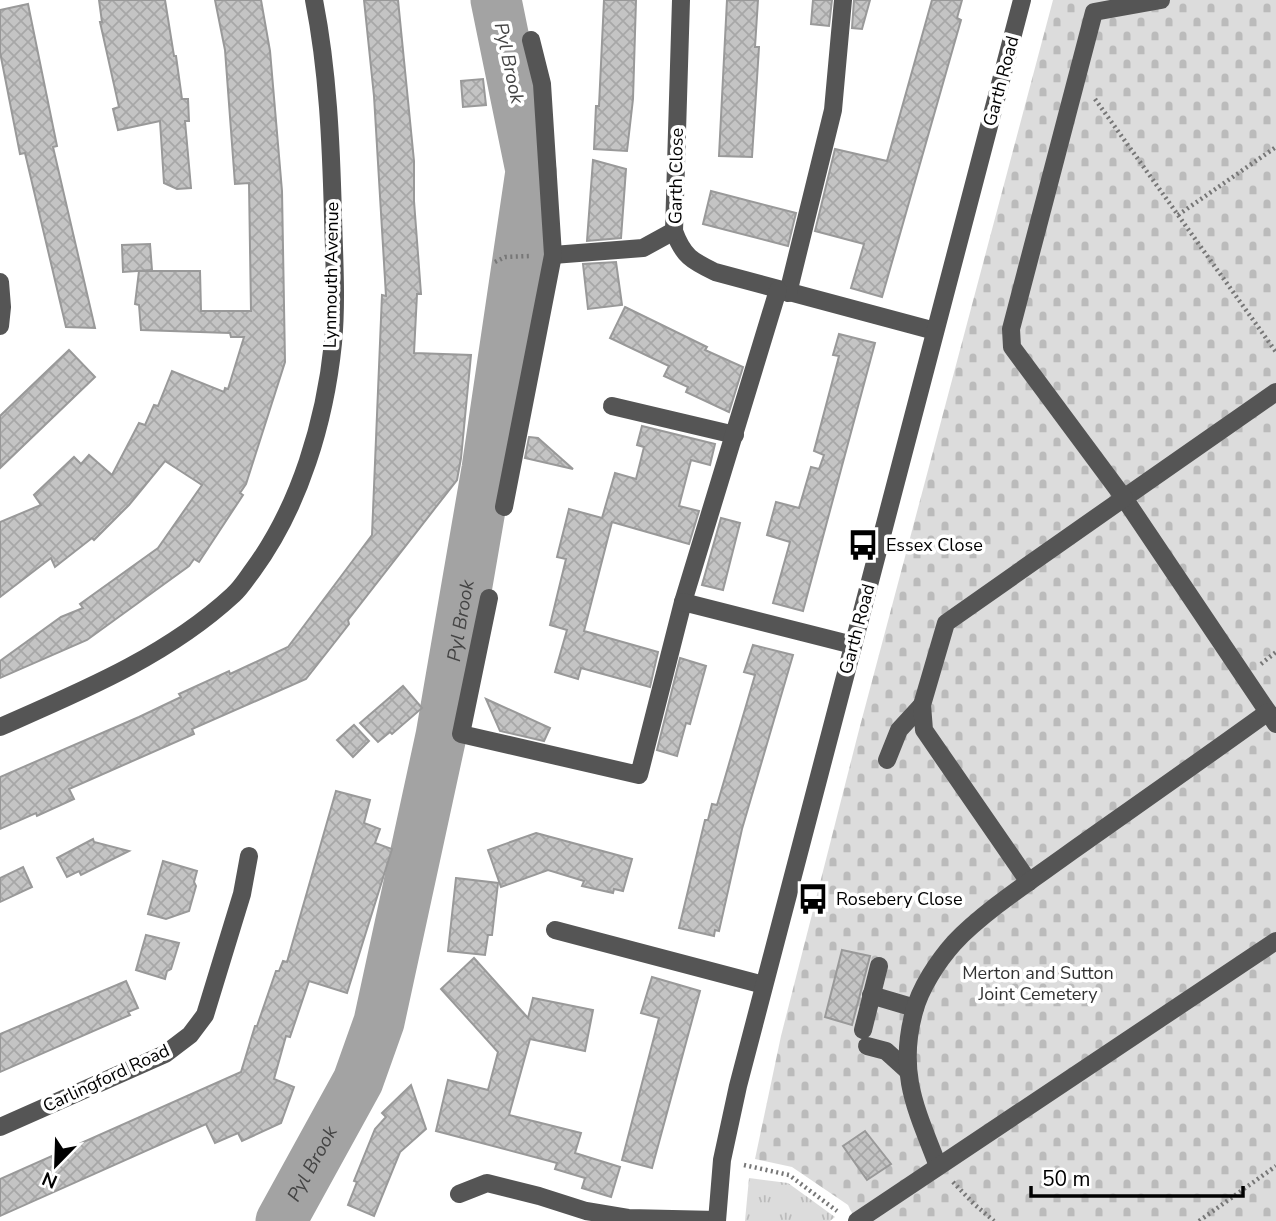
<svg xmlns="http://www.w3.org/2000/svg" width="1276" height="1221" font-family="'Nunito Sans',sans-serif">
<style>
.grass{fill:url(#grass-tufts)}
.cemetery{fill:url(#cemetery-stones)}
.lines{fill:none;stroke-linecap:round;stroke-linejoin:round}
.river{stroke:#a3a3a3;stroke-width:51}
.building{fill:url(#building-cross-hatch);stroke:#999;stroke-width:2}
.path{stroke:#777;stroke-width:4.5;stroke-dasharray:2 3.5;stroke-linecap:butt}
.minor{stroke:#555;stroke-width:18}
.labels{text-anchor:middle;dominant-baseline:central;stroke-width:7;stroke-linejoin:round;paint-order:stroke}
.street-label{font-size:18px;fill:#000;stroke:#fff}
.poi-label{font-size:18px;fill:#000;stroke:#fff;text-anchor:start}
.park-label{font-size:18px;fill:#333;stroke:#fff}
.water-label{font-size:19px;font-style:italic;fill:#444;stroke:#fff}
</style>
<defs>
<pattern id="grass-tufts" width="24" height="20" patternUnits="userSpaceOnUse" patternTransform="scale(1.75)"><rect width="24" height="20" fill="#dcdcdc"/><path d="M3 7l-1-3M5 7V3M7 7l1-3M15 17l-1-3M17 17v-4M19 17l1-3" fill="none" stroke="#bbb"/></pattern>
<pattern id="cemetery-stones" width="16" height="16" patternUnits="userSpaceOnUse" patternTransform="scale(1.75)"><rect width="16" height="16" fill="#dcdcdc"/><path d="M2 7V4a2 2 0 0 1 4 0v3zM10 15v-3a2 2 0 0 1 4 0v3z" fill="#bbb"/></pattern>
<pattern id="building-cross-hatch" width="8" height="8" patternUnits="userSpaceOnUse" patternTransform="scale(1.75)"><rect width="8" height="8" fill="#c4c4c4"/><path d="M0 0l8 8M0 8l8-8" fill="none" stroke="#a7a7a7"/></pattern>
</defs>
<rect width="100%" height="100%" fill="#fff"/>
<!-- grass -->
<polygon class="grass" points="749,1178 788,1183 835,1217 830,1221 745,1221"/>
<!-- cemetery -->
<polygon class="cemetery" points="1053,0 1276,0 1276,1221 856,1221 848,1205 792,1167 755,1159 781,1036 859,730"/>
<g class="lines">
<!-- river -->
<path class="river" id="s1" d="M281,1221l77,-140 21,-59 62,-286 46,-267 44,-298 -35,-171"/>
</g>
<!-- building -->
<g class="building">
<polygon points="99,0 165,0 174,56 176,56 182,99 188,99 189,121 185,121 191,188 177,189 164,183 160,121 118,130 113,109 119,107 100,22 102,22"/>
<polygon points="215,0 261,0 270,51 282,191 285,362 246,484 240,493 243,495 199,562 194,559 189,566 87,640 0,678 0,661 61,617 83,608 80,604 158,548 202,485 165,461 129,505 94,540 92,538 55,567 51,558 0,597 0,522 41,505 34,495 74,457 81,464 89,455 112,475 139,423 145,425 154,405 158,406 172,371 224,392 225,388 228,389 244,337 231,337 230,333 141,330 139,305 135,304 139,271 200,271 201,311 251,311 249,183 235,184 225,50"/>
<polygon points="364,0 398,0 414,161 414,201 421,294 417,294 414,353 471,355 461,458 457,480 348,620 349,624 306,679 192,729 194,734 69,789 74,799 37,816 36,813 0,829 0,777 139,717 181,697 179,694 229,671 230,674 288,647 372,535 382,295 386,296 374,96"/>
<polygon points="604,0 636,0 633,99 627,151 594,149 596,106 599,106"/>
<polygon points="727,0 758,0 755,47 759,47 752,157 719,156"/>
<polygon points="813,0 832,0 829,26 811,24"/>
<polygon points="854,0 870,0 862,29 852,28"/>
<polygon points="932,0 962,0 957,18 961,20 882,297 851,288 864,244 815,231 835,149 887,161"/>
<polygon points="28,4 57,146 53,147 95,328 66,327 25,153 20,154 0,52 0,10"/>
<polygon points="483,79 486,105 463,107 461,81"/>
<polygon points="593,160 626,169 621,238 587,241"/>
<polygon points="711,191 796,213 788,246 703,224"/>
<polygon points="150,244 152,270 123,272 122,245"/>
<polygon points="616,262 622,305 588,309 583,264"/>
<polygon points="625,307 707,347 705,350 743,367 729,412 686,392 688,387 664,376 669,366 610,338"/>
<polygon points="839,334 875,343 803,611 773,603 790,542 767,535 776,502 799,508 811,467 819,469 824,455 814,451 839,356 833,355"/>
<polygon points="69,350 95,377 0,468 0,416"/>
<polygon points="642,426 715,444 710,465 691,460 679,506 699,511 689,544 612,522 584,631 658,652 650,687 581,668 578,679 555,672 567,630 550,625 566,559 557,557 569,509 602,518 615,473 636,479 644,447 637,445"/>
<polygon points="529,437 538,438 573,469 525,458"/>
<polygon points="721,518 740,523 723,590 702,585"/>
<polygon points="753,645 793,655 742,829 719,931 715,930 714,936 679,928 705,820 708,820 712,804 717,805 755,675 744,672"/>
<polygon points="680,658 706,666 690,724 686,723 677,756 657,750"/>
<polygon points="403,686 422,708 392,734 390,732 378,742 360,723"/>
<polygon points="486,699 550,728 544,741 500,731"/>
<polygon points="354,725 369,741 353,757 337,740"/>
<polygon points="336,791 370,800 364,823 380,829 375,843 392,849 347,993 309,981 290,1037 286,1036 274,1079 294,1087 281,1123 242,1141 238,1133 215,1143 206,1124 0,1216 0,1179 241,1072 255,1026 257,1026 276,971 279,971 283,961 287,962"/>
<polygon points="536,833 632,859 623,891 614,889 613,893 582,886 584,881 548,870 501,887 488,850"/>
<polygon points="93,839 94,842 129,851 81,875 79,871 67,877 57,858"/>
<polygon points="163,861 197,871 194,882 196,886 189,911 166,919 148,914"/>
<polygon points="23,867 32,887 0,902 0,878"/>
<polygon points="456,878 498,883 492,935 488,935 485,955 448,951"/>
<polygon points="146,935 179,943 171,969 167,971 165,979 136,970"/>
<polygon points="842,950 870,956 852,1025 825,1017"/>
<polygon points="474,958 528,1018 533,998 593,1010 585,1051 530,1039 509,1115 581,1133 575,1153 620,1167 611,1197 582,1188 585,1178 555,1169 557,1163 436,1131 448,1080 488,1090 498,1052 441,989"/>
<polygon points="652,977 700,991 652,1168 622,1160 659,1018 641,1013"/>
<polygon points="126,981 138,1008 128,1012 130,1015 0,1072 0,1034"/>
<polygon points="411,1085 426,1129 400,1152 374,1216 348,1205 357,1182 354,1181 375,1129 386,1117 382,1113"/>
<polygon points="865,1131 891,1164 867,1180 843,1146"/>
</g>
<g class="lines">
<!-- path -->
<g class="path">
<polyline points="1095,99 1276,352"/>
<polyline points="1178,215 1276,147"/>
<polyline points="495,262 505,257 531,256"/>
<polyline points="1261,664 1276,652"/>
<polyline points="744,1165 789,1175 837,1211"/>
<polyline points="953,1182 974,1204 994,1221"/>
<polyline points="1199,1221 1276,1166"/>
</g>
<!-- minor -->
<g class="minor">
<path d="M681,0l-7,231c9,25 18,30 41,41l220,59"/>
<polyline points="553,255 643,248 674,231"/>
<polyline points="0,282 2,307 0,326"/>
<polyline points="788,293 833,110 843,0"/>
<polyline points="1276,392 1124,498 1276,724"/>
<polyline points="612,406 735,435"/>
<polyline points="504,507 553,255 542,84 531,40"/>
<polyline points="489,598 461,734 639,775 683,602 778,290"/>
<polyline points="683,602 853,645"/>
<path d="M0,727c82,-36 167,-71 233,-132 8,-7 14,-17 20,-25 47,-64 72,-149 80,-227 4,-42 1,-85 0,-127 -2,-73 -5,-145 -19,-216"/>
<polyline points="887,760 899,730 922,705"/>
<polyline points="1029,882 924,730 922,705 946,623 1124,498 1012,347 1011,329 1094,12 1161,0"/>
<polyline points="555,930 764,985"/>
<polyline points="871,995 915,1008"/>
<polyline points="863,1030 879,966"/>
<polyline points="867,1046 886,1051 907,1070"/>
<polyline points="0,1127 165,1054 190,1035 205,1015 242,894 249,856"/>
<path d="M938,1166c-21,-55 -41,-92 -24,-154 6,-24 24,-51 40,-69 30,-32 81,-65 118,-92 65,-46 131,-92 196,-139"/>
<polyline points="459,1194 487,1183 539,1196 586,1211 628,1218 717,1220"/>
<polyline points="717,1221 722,1160 738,1086 1022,0"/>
<polyline points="857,1221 1276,941"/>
</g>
</g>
<!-- icons -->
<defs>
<symbol id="bus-bare" viewBox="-9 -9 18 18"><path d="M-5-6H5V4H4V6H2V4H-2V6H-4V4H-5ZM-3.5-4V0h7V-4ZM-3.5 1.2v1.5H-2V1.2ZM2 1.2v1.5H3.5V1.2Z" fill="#000" stroke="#fff" stroke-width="2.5" paint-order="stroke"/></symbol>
</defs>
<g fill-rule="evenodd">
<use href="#bus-bare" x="841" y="523" width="44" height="44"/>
<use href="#bus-bare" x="791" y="877" width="44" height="44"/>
</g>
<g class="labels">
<!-- street labels -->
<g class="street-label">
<text transform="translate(1001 81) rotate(-75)">Garth Road</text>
<text transform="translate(676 176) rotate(-89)">Garth Close</text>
<text transform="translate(331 275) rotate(-89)">Lynmouth Avenue</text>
<text transform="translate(857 629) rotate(-75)">Garth Road</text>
<text transform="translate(106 1078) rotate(-25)">Carlingford Road</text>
</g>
<!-- poi labels -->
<g class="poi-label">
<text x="886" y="545">Essex Close</text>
<text x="836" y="899">Rosebery Close</text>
</g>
<!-- park labels -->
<g class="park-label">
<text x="1038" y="973">Merton and Sutton<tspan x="1038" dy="21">Joint Cemetery</tspan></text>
</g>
<!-- water labels -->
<g class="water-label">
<text transform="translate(509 63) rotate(78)">Pyl Brook</text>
<text stroke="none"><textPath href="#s1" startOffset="632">Pyl Brook</textPath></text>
<text stroke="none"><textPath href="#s1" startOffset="65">Pyl Brook</textPath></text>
</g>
</g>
<!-- north arrow -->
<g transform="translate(56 1165) rotate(203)" stroke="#ffffff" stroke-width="5" paint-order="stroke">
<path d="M0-5L12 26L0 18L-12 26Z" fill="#000000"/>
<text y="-10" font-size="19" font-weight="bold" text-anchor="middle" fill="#000000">N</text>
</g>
<!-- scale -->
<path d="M1031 1186v10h212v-10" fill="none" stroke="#000000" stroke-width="3.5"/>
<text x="1042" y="1186" font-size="21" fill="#000000" stroke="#ffffff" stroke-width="5" paint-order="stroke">50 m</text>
</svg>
